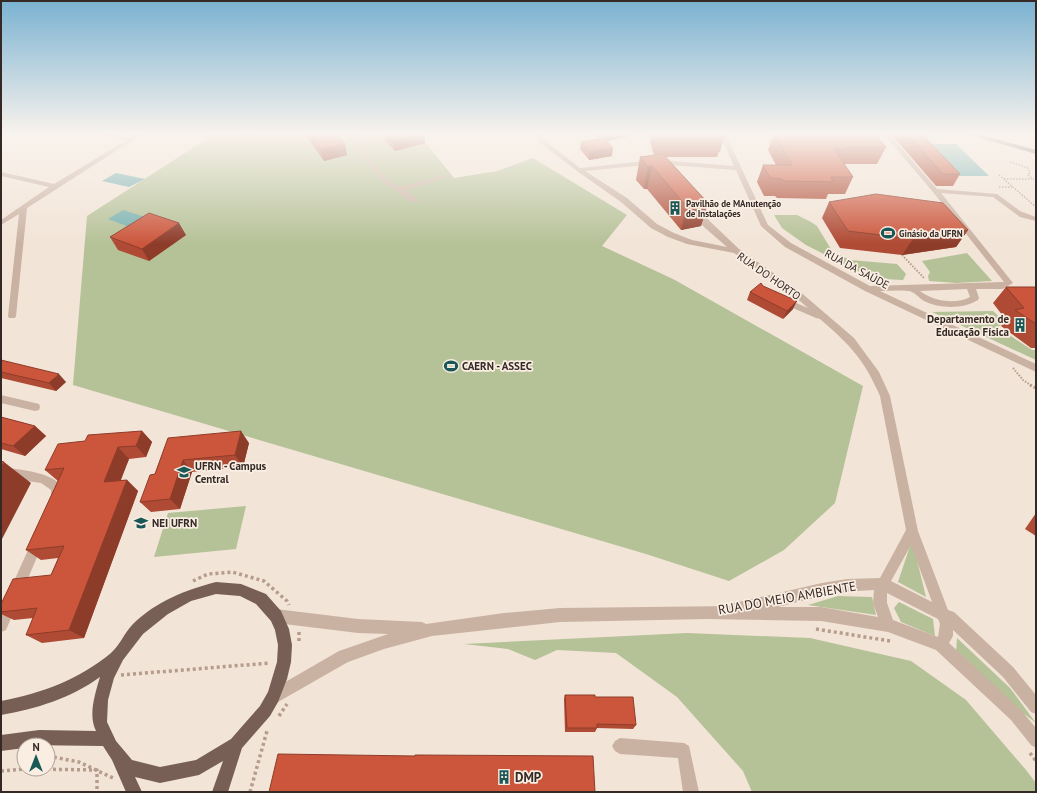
<svg xmlns="http://www.w3.org/2000/svg" width="1037" height="793" font-family="'PT Sans',sans-serif">
<style>
.green{fill:#b5c197}
.water{fill:#75b0af}
.lines{fill:none;stroke-linecap:round;stroke-linejoin:round}
.path-far3{stroke:#b69c8d;stroke-width:1.5;stroke-dasharray:1.5 1.5;stroke-linecap:butt}
.path-far2{stroke:#b69c8d;stroke-width:2;stroke-dasharray:1.5 1.5;stroke-linecap:butt}
.path-far1{stroke:#b69c8d;stroke-width:3;stroke-dasharray:2 2;stroke-linecap:butt}
.path{stroke:#b69c8d;stroke-width:3.5;stroke-dasharray:3 3;stroke-linecap:butt}
.minor{fill:#cab2a3;fill-rule:evenodd}
.major{fill:#775f55;fill-rule:evenodd}
.wall{fill:#af4a34}
.shaded-wall{fill:#8e3c2a}
.building{fill:#cb563c;stroke:#8e3c2a}
.labels{text-anchor:middle;dominant-baseline:central;stroke-width:3.5;stroke-linejoin:round;paint-order:stroke}
.far-poi-label{font-size:9px;font-weight:bold;fill:#342925;stroke:#faeee3;text-anchor:start}
.street-label{font-size:11px;fill:#342925;stroke:#faeee3}
.poi-label{font-size:11px;font-weight:bold;fill:#342925;stroke:#faeee3;text-anchor:start}
.near-street-label{font-size:13px;fill:#342925;stroke:#faeee3}
.near-poi-label{font-size:13px;font-weight:bold;fill:#342925;stroke:#faeee3;text-anchor:start}
</style>
<rect width="100%" height="100%" fill="#f2e4d7"/>
<!-- green -->
<g class="green">
<polygon points="216,133 418,133 454,178 497,171 533,158 627,215 602,246 673,279 863,386 835,503 784,550 729,581 646,554 73,385 87,216"/>
<polygon points="774,215 797,215 811,222 817,226 832,251 850,260 897,264 906,274 903,280 883,279 857,271 806,245 782,228"/>
<polygon points="967,253 992,281 956,283 929,281 928,276 930,272 922,261"/>
<polygon points="993,311 1006,323 997,327 1032,350 1036,350 1036,360 932,312"/>
<polygon points="246,506 236,549 154,557 168,513"/>
<polygon points="912,540 926,597 898,582"/>
<polygon points="838,596 872,597 876,615 808,605"/>
<polygon points="899,602 933,619 935,636 901,622 894,608"/>
<polygon points="687,633 810,638 911,661 966,700 1026,770 1036,783 1036,792 752,792 743,771 677,697 616,653 557,650 535,660 508,649 464,644"/>
<polygon points="957,638 1010,688 1036,723 1014,706 956,652"/>
</g>
<!-- water -->
<g class="water">
<polygon points="923,144 956,144 989,176 954,176"/>
<polygon points="116,173 145,179 129,187 102,181"/>
<polygon points="123,210 148,218 132,228 108,219"/>
</g>
<g class="lines">
<!-- path-far3 -->
<g class="path-far3">
<polyline points="1010,162 1028,168 1030,172 1028,175 1033,179 1036,179"/>
<polyline points="999,175 1036,207"/>
<polyline points="1004,179 1032,179"/>
<polyline points="999,187 1012,187"/>
</g>
<!-- path-far2 -->
<g class="path-far2">
<polyline points="902,255 924,278"/>
<polyline points="1013,368 1023,380 1032,386"/>
</g>
<!-- path-far1 -->
<polyline class="path-far1" points="1030,385 1036,388"/>
<!-- path -->
<g class="path">
<polyline points="193,581 208,574 232,572 264,581 287,601 289,605"/>
<polyline points="816,629 890,641"/>
<polyline points="299,632 299,643"/>
<polyline points="121,675 270,663"/>
<polyline points="279,716 287,704"/>
<polyline points="1030,753 1036,761"/>
<polyline points="48,756 79,762 113,778"/>
<polyline points="29,769 97,770 97,792"/>
<polyline points="1,771 24,769"/>
<polyline points="250,792 267,731"/>
</g>
<!-- minor -->
<g class="minor">
<polygon points="93,133 106,133 129,138 136,133 144,133 27,208 16,316 15,318 9,318 8,316 19,214 1,225 1,220 49,187 1,176 1,172 54,184 125,141"/>
<polygon points="237,133 257,133 248,136"/>
<polygon points="344,133 351,133 362,149 386,179 400,187 444,175 447,177 405,190 419,200 418,202 412,202 382,181"/>
<path d="M534,133h6l4,7 36,28 76,-8 78,6 -15,-33h6l43,92 23,18 79,43 134,-4 -71,-90 -47,-55v-2h4l47,54 60,5 23,17 16,6v4l-16,-4 -27,-20 -52,-4 72,90 -10,6h-27l3,9 -1,2c-14,9 -39,9 -54,1 -5,-3 -10,-10 -16,-10 -9,-1 -19,0 -28,0l156,73v8l-171,-81 -80,-44 -24,-21 -25,-56 -80,-6 -71,7 42,27 30,26 17,9 18,7 35,7 -23,-20 -14,-16 1,-2h6l42,40 59,41 56,48 25,34 11,24 28,135 30,79 6,2 59,55 23,28v19l-5,-2 -28,-35 -50,-47v6l-4,7 72,67 15,18v20l-5,-3 -20,-25 -75,-70 -48,-18 -67,-11 -114,-2 -147,3 -128,14 -48,13 -36,13 -70,40 -5,2 -5,-2 -2,-5 2,-5 71,-41 49,-17 -30,-1 -82,-10 -5,-2 -2,-5 2,-5 5,-2 82,10 64,3 4,2 78,-11 56,-5 173,-2 1,-3 88,-20 25,-4 33,-1 26,-48 -26,-134c-16,-37 -30,-51 -60,-77l-4,-1 -37,-16 -1,-2 1,-2 3,-1 26,11 -16,-14 -58,-41 -47,-9 -19,-7 -17,-9 -30,-26 -44,-31 -38,-29zM967,289l3,8c-15,8 -37,4 -50,-6zM911,545l21,57 -41,-21zM874,590l-1,13 5,14 -57,-10h-43c34,-9 61,-16 96,-17zM887,593l51,26 2,5 -2,13 -45,-17 -6,-17z"/>
<polygon points="1,395 35,403 39,404 40,407 39,410 35,411 1,403"/>
<path d="M1,467c18,3 74,5 60,36l-4,1 -4,-1 -2,-4v-9l-10,-7 -40,-6z"/>
<polygon points="37,537 41,539 43,543 6,630 1,632 1,610 33,539"/>
<polygon points="620,738 684,743 689,746 699,792 683,792 678,758 620,754 615,751 612,746 615,741"/>
</g>
<!-- major -->
<g class="major">
<polygon points="963,133 974,133 1036,150 1036,154"/>
<path d="M216,582l25,2 25,10 15,17 8,18 3,16 -1,17 -4,17 -9,23 -8,14 -28,32 -14,44h-16l11,-31 -24,14 -39,8 -25,-6 7,15h-16l-14,-32 -9,-14 -79,-1v3l-23,3v-16l38,-5 57,1c-8,-16 -1,-37 4,-54 -29,21 -64,32 -99,38v-14c41,-8 77,-21 110,-48 9,-8 14,-21 22,-29 24,-23 52,-34 83,-42zM216,594l24,2 16,8 15,17 4,9 3,15 -1,17 -9,30 -8,14 -29,33 -35,21 -36,7 -28,-7 -16,-19 -9,-19 1,-22 6,-22 9,-18 20,-26 25,-20 23,-13z"/>
</g>
</g>
<!-- wall -->
<g class="wall">
<polygon points="304,133 336,133 347,155 324,161"/>
<polygon points="384,133 424,133 425,143 395,151 385,141"/>
<polygon points="593,133 627,133 627,137 607,141 612,156 589,160 580,149 581,142 599,139"/>
<polygon points="651,133 725,133 720,152 719,152 717,157 665,157 708,203 701,226 681,230 647,189 644,189 636,180 640,157 654,155 650,142"/>
<polygon points="774,133 886,147 877,164 844,164 853,177 845,194 828,194 826,199 777,198 775,196 764,196 757,182 763,165 776,165 768,150"/>
<polygon points="892,133 921,133 960,174 953,186 936,186 892,135"/>
<polygon points="829,202 968,230 956,247 902,255 840,248 822,218"/>
<polygon points="186,235 149,261 118,250 110,237"/>
<polygon points="763,286 793,309 783,319 747,300 750,292"/>
<polygon points="1006,287 1036,287 1036,348 1031,348 1001,326 1006,320 993,303"/>
<polygon points="1,360 66,382 56,391 1,378"/>
<polygon points="1,417 35,426 46,436 25,456 1,449"/>
<polygon points="142,431 152,442 146,457 129,459 120,480 127,480 138,491 84,638 42,643 26,635 33,618 14,620 1,614 1,604 51,575 58,558 41,560 26,550 58,481 45,470 85,441"/>
<polygon points="168,438 249,443 243,467 192,472 180,509 151,512 140,502 155,474"/>
<polygon points="1036,513 1036,536 1025,529"/>
<polygon points="565,695 595,697 636,725 633,729 597,728 595,732 565,732 564,699"/>
</g>
<!-- shaded-wall -->
<g class="shaded-wall">
<polygon points="417,133 424,133 425,143 395,151 393,140"/>
<polygon points="603,133 627,133 627,137 602,142"/>
<polygon points="345,144 347,155 324,161 321,149"/>
<polygon points="613,148 612,156 589,160 589,152"/>
<polygon points="652,166 647,189 644,189 648,167"/>
<polygon points="708,203 701,226 681,230 687,207"/>
<polygon points="179,223 186,235 149,261 142,249"/>
<polygon points="968,230 956,247 902,255 913,239"/>
<polygon points="797,301 793,309 783,319 787,311"/>
<polygon points="59,374 66,382 56,391 49,383"/>
<polygon points="35,426 46,436 25,456 13,446"/>
<polygon points="142,431 152,442 146,457 136,446"/>
<polygon points="241,431 249,443 243,467 235,455"/>
<polygon points="118,447 129,459 116,493 104,482"/>
<polygon points="183,460 192,472 180,509 170,499"/>
<polygon points="4,462 31,483 1,541 1,467"/>
<polygon points="127,480 138,491 84,638 69,630"/>
</g>
<!-- building -->
<g class="building">
<polygon points="309,133 336,133 345,144 321,149"/>
<polygon points="387,133 417,133 393,140"/>
<polygon points="658,133 722,133 723,136 659,136"/>
<polygon points="774,133 874,133 886,147 844,147 846,150 834,149 853,177 831,177 833,182 783,181 782,179 770,178 763,165 792,165"/>
<polygon points="906,133 921,133 960,174 943,174"/>
<polygon points="604,138 613,148 589,152 581,142"/>
<polygon points="663,154 708,203 687,207 652,166 648,167 640,157"/>
<polygon points="876,194 943,203 968,230 913,239 848,231 829,202"/>
<polygon points="149,213 179,223 142,249 110,237"/>
<polygon points="761,283 763,286 797,301 787,311 750,292"/>
<polygon points="1006,287 1036,287 1036,324 1015,310 1024,308"/>
<polygon points="1,360 59,374 49,383 1,372"/>
<polygon points="1,417 35,426 13,446 1,443"/>
<polygon points="142,431 136,446 118,447 104,482 127,480 69,630 26,635 37,608 1,612 1,604 13,579 51,575 64,546 26,550 64,468 45,470 58,444 85,441 88,435"/>
<polygon points="241,431 235,455 183,460 170,499 140,502 150,475 155,474 168,438"/>
<polygon points="1,461 4,462 1,467"/>
<polygon points="565,695 595,695 595,697 633,697 636,725 597,724 597,728 567,728"/>
<polygon points="278,754 415,756 415,755 593,756 595,792 269,792"/>
</g>
<!-- sky -->
<linearGradient id="sky" x2="0" y2="1"><stop stop-color="#7ab2d1"/><stop offset="0.55" stop-color="#f9f3ed"/><stop offset="1" stop-color="#f9f3ed" stop-opacity="0"/></linearGradient>
<rect width="1037" height="244" fill="url(#sky)"/>
<!-- icons -->
<defs>
<symbol id="building-bare" viewBox="-9 -9 18 18"><path d="M-4-6H4V6H1V3H-1V6H-4ZM-2.5-4.3h1.7v1.8h-1.7ZM.8-4.3h1.7v1.8H.8ZM-2.5-1h1.7V.8h-1.7ZM.8-1h1.7V.8H.8Z" fill="#1a5757" stroke="#faeee3" stroke-width="2.5" paint-order="stroke"/></symbol>
<symbol id="stadium-bare" viewBox="-9 -9 18 18"><path d="M0-5a6.5 5 0 1 0 0 10a6.5 5 0 1 0 0-10ZM-3.5-1.8h7v3.6h-7Z" fill="#1a5757" stroke="#faeee3" stroke-width="2.5" paint-order="stroke"/></symbol>
<symbol id="university-bare" viewBox="-9 -9 18 18"><path d="M0-5L7-2L0 1L-7-2ZM-4 1L0 2.5L4 1V4Q0 6-4 4Z" fill="#1a5757" stroke="#faeee3" stroke-width="2.5" paint-order="stroke"/></symbol>
<symbol id="school-bare" viewBox="-9 -9 18 18"><path d="M0-5L7-2L0 1L-7-2ZM-4 1L0 2.5L4 1V4Q0 6-4 4Z" fill="#1a5757" stroke="#faeee3" stroke-width="2.5" paint-order="stroke"/></symbol>
</defs>
<g fill-rule="evenodd">
<use href="#building-bare" x="665" y="198" width="20" height="20"/>
<use href="#stadium-bare" x="878" y="223" width="20" height="20"/>
<use href="#building-bare" x="1010" y="315" width="20" height="20"/>
<use href="#stadium-bare" x="441" y="356" width="20" height="20"/>
<use href="#university-bare" x="174" y="462" width="20" height="20"/>
<use href="#school-bare" x="131" y="513" width="20" height="20"/>
<use href="#building-bare" x="494" y="767" width="20" height="20"/>
</g>
<g class="labels">
<!-- far-poi labels -->
<g class="far-poi-label">
<text x="686" y="203">Pavilhão de MAnutenção<tspan x="686" dy="10">de Instalações</tspan></text>
<text x="899" y="233">Ginásio da UFRN</text>
</g>
<!-- street labels -->
<g class="street-label">
<text transform="translate(857 269) rotate(28)">RUA DA SAÚDE</text>
<text transform="translate(769 276) rotate(35)">RUA DO HORTO</text>
</g>
<!-- poi labels -->
<g class="poi-label">
<text x="1009" y="319" text-anchor="end">Departamento de<tspan x="1009" dy="13">Educação Física</tspan></text>
<text x="462" y="366">CAERN - ASSEC</text>
<text x="195" y="466">UFRN - Campus<tspan x="195" dy="13">Central</tspan></text>
<text x="152" y="523">NEI UFRN</text>
</g>
<!-- near-street labels -->
<g class="near-street-label">
<text transform="translate(787 598) rotate(-10)">RUA DO MEIO AMBIENTE</text>
</g>
<!-- near-poi labels -->
<g class="near-poi-label">
<text x="515" y="777">DMP</text>
</g>
</g>
<!-- border -->
<rect width="1037" height="793" fill="none" stroke="#342925" stroke-width="4"/>
<!-- north arrow -->
<g transform="translate(36 757)"><circle r="19" fill="#faeee3" stroke="#ab9f97"/>
<path d="M0-3L7 15L0 10L-7 15Z" fill="#1a5757"/>
<text y="-6" font-size="11" font-weight="bold" text-anchor="middle" fill="#342925">N</text>
</g>
</svg>
